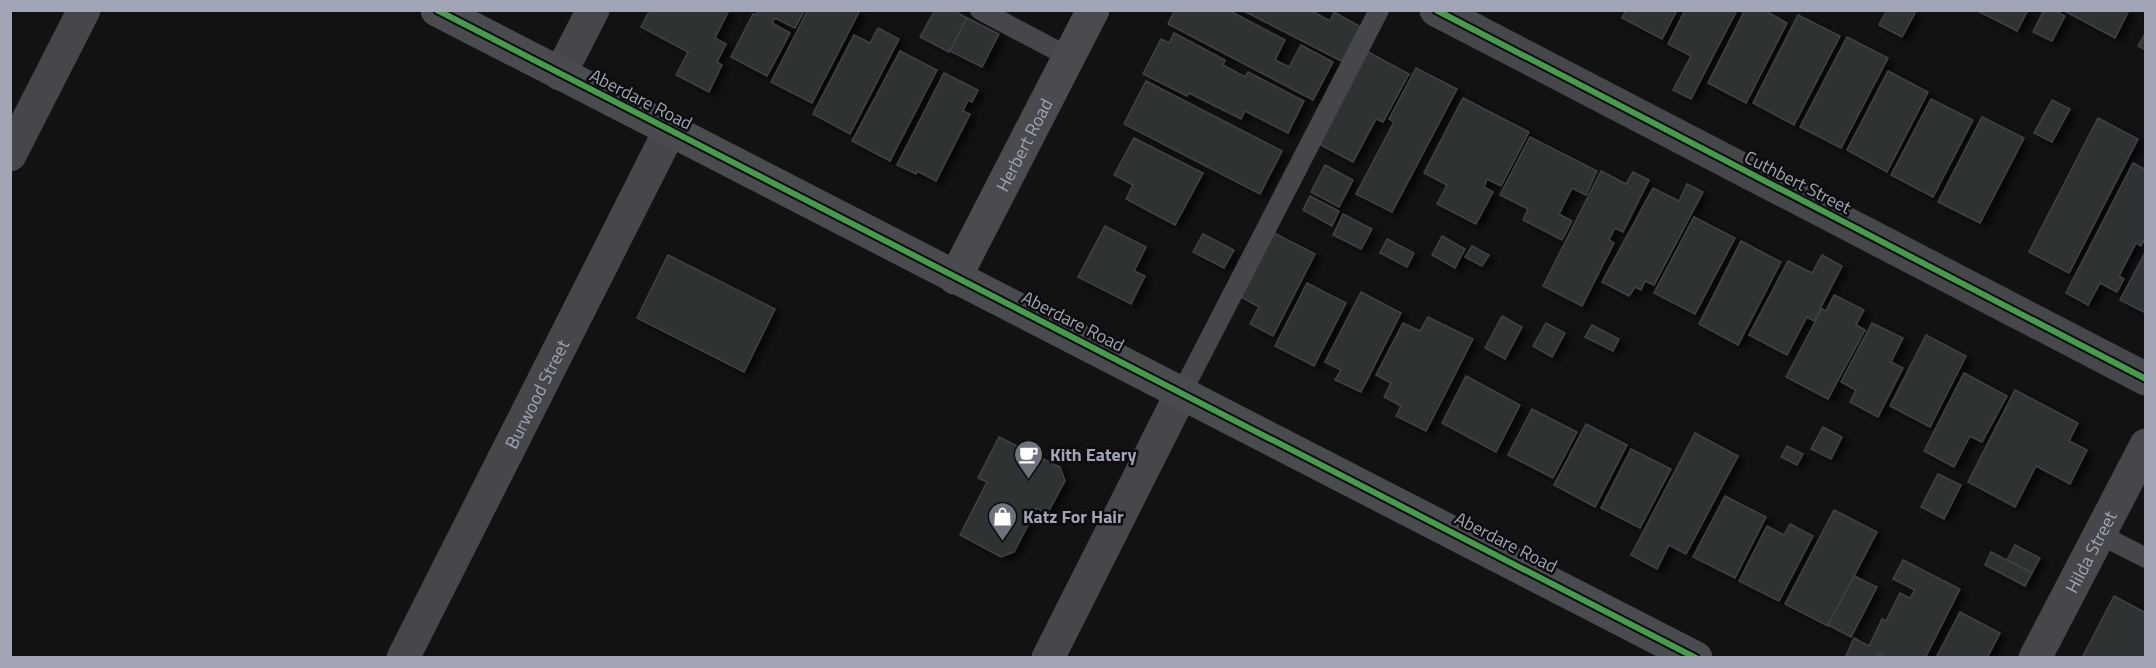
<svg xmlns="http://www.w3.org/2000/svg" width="2156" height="668" font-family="'Titillium Web',sans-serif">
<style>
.building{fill:#2f3032;stroke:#404146;stroke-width:1.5;filter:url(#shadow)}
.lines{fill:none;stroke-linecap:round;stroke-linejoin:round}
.lane{stroke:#46474b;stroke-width:20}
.street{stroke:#46474b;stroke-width:33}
.secondary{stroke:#494b4f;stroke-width:33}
.cycleway-casing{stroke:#0c0c0e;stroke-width:10}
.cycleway{stroke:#469c4c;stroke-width:6}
.labels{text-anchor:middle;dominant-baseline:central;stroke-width:5;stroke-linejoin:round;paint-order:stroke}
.street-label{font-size:18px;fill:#a1a5b5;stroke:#0c0c0e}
.poi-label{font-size:18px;font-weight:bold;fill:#a1a5b5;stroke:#0c0c0e;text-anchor:start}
</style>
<defs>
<filter id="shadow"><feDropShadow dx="6" dy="4" stdDeviation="3" flood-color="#0009"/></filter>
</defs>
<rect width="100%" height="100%" fill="#121212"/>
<!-- building -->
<g class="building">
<polygon points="650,10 729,10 715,38 726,44 717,62 722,65 709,92 676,75 688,52 641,27"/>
<polygon points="758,10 805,10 795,28 775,18 772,23 790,33 767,76 731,57 753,14 756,15"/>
<polygon points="808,10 860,10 812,103 771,82"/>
<polygon points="935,10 953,10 967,18 949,52 920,37"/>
<polygon points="1175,10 1228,10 1285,40 1275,60 1289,67 1301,45 1333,62 1313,100 1168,24"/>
<polygon points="1242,10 1310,10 1330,21 1334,12 1361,27 1343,62"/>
<polygon points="1626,10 1677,10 1662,39 1622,18"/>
<polygon points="1685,10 1737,10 1691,99 1673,90 1691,56 1668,44"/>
<polygon points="1745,10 1764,10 1787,23 1746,103 1708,83"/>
<polygon points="1887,10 1911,10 1915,13 1902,37 1879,25"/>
<polygon points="1976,10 2028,10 2017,31"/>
<polygon points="2044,10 2054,10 2065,16 2052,41 2033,32"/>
<polygon points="2063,10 2129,10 2115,38"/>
<polygon points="1798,15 1840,36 1794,125 1753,103"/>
<polygon points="967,18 999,34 982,67 950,51"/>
<polygon points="878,28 899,39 850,134 813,114 854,35 870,43"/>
<polygon points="2146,32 2146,50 2138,46"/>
<polygon points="1174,33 1225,60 1223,65 1245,77 1248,72 1304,101 1288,133 1245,111 1241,119 1189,93 1187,96 1143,74 1161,39 1169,43"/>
<polygon points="1847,37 1888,58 1841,148 1800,127"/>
<polygon points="900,51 937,70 890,161 852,141"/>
<polygon points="1368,52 1409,74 1383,122 1376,119 1353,162 1319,144"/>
<polygon points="1416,68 1457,89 1392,212 1356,194 1394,122 1389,119"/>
<polygon points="1888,71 1928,92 1887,172 1847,150"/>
<polygon points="944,73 978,90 972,102 968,100 963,111 970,114 936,181 917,171 916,174 897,165"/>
<polygon points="1146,81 1282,151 1260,194 1124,124"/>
<polygon points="1463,98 1529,132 1501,186 1487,179 1484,187 1493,192 1476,224 1437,204 1447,185 1424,173"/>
<polygon points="1931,99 1973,120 1933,197 1891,175"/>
<polygon points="2052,100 2070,109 2052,142 2034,133"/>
<polygon points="1982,117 2024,138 1980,223 1938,202"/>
<polygon points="2098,118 2138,139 2069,273 2029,252"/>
<polygon points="1530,137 1597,171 1586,195 1572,188 1559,214 1572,221 1562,240 1523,220 1528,209 1500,195"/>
<polygon points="1134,138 1203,173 1175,225 1126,199 1133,185 1114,175"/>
<polygon points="2133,163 2146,170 2146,236 2141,246 2136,243 2119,276 2124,279 2117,292 2100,283 2088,305 2066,293"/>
<polygon points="1325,165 1353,180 1339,207 1311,192"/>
<polygon points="1601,171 1626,184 1633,172 1649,180 1623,232 1615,228 1609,240 1614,243 1582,306 1543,286"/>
<polygon points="1687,184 1703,192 1654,285 1645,281 1641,290 1635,287 1629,296 1602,282 1653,188 1679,201"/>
<polygon points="1310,196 1339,211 1332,226 1303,210"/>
<polygon points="1343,214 1372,229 1361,249 1333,235"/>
<polygon points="1694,217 1735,238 1695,314 1654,293"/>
<polygon points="1105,226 1146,247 1134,271 1145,276 1131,304 1078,277"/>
<polygon points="1274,233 1315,254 1273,336 1250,324 1259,307 1241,297"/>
<polygon points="1203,234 1234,250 1224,268 1193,252"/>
<polygon points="1442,236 1465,249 1455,268 1432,255"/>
<polygon points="1387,239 1414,253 1407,267 1380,253"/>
<polygon points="1741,241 1781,262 1738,345 1699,324"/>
<polygon points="1472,246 1489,255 1482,266 1465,257"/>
<polygon points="2146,251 2146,313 2120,300"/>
<polygon points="668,255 775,309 744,372 637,318"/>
<polygon points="1822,255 1842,266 1814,321 1807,317 1787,355 1749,335 1788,261 1812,273"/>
<polygon points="1307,283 1346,303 1314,366 1275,346"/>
<polygon points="1361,292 1401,313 1361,392 1335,380 1341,370 1325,362"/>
<polygon points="1834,295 1864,310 1856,325 1865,330 1828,399 1786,377 1822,309 1826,311"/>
<polygon points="1502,316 1522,327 1505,359 1485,348"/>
<polygon points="1428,317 1473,339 1426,431 1396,416 1401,406 1384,397 1391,383 1376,375 1403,323 1420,331"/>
<polygon points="1546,323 1565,333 1552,357 1533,346"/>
<polygon points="1872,323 1903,338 1891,362 1903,368 1878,417 1850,402 1856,390 1841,382"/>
<polygon points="1592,325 1619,339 1613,351 1585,337"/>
<polygon points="1926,335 1966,356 1930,427 1890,406"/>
<polygon points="1964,373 2007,396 1982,442 1970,436 1954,467 1924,451"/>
<polygon points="1466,376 1520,405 1496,452 1442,423"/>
<polygon points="2015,390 2078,423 2069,441 2087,450 2070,484 2036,466 2015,507 1968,482"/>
<polygon points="1532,409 1577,432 1553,478 1508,455"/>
<polygon points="1586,424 1627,445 1595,507 1554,485"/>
<polygon points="1823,427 1842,437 1831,459 1811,449"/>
<polygon points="1695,433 1738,456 1686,554 1669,545 1657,569 1631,555"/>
<polygon points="999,437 1060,467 1065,481 1047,514 1037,508 1014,552 1001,557 960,535 987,482 978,478"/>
<polygon points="1787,446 1803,454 1797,465 1781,457"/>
<polygon points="1631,449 1671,469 1640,528 1601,508"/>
<polygon points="1938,474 1961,485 1944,519 1921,507"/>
<polygon points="1725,496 1766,517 1735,578 1693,557"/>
<polygon points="1834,510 1877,532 1828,626 1785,604"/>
<polygon points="1790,524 1813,536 1779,601 1739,581 1767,526 1784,535"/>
<polygon points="2015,545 2040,558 2032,573 2007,560"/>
<polygon points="1991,552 2032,573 2025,586 1985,565"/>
<polygon points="1903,560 1960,589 1925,658 1886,658 1879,654 1877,658 1845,658 1854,638 1869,646 1882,619 1886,621 1900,593 1910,598 1915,590 1893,579"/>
<polygon points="1854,576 1877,587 1851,637 1828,625"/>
<polygon points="2114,596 2146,613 2146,658 2082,658"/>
<polygon points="1960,612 2000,633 1987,658 1936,658"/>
</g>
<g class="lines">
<!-- lane -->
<g class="lane">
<polyline points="980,10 1069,57"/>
<polyline points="1182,392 1379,10"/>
<polyline points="2099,534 2146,558"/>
</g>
<!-- street -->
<g class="street">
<polyline points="1436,10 2146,379"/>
<polyline points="560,74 593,10"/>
<polyline points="10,155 84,10"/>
<path id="s1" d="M403,658l267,-528"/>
<polyline points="1048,658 1182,392"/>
<path id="s2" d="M2035,658l111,-213"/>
</g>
<!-- secondary -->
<g class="secondary">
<polyline points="437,10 1696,658"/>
<path id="s3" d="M955,278l138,-268"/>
</g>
<defs>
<g id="cycleway">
<polyline points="437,10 1696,658"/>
<polyline points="1436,10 2146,379"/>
</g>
</defs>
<!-- cycleway casing -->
<use href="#cycleway" class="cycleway-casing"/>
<!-- cycleway -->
<use href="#cycleway" class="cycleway"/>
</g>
<!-- icons -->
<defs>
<symbol id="cafe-pin" viewBox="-11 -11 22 30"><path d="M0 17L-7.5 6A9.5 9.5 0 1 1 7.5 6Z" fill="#6f727c" stroke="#0c0c0e"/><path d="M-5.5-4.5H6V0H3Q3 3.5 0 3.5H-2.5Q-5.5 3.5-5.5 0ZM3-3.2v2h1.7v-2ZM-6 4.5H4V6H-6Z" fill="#fff"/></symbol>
<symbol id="shop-pin" viewBox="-11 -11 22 30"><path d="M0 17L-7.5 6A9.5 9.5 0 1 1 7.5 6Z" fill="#6f727c" stroke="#0c0c0e"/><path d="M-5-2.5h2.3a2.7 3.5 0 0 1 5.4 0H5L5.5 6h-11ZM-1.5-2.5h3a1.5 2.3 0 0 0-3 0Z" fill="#fff"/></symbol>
</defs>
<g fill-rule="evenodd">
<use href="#cafe-pin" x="1012" y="438" width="33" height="45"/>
<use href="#shop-pin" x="986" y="500" width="33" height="45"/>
</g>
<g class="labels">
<!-- street labels -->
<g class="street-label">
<text transform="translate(641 99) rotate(27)">Aberdare Road</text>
<text stroke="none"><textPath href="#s3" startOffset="150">Herbert Road</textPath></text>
<text transform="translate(1798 182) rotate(27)">Cuthbert Street</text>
<text transform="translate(1073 321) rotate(27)">Aberdare Road</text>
<text stroke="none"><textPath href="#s1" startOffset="296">Burwood Street</textPath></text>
<text transform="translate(1506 542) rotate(27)">Aberdare Road</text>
<text stroke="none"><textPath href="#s2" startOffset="120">Hilda Street</textPath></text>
</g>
<!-- poi labels -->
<g class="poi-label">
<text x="1050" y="454">Kith Eatery</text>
<text x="1023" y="516">Katz For Hair</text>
</g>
</g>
<!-- border -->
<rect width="2156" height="668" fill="none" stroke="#a1a5b5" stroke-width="24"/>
</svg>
